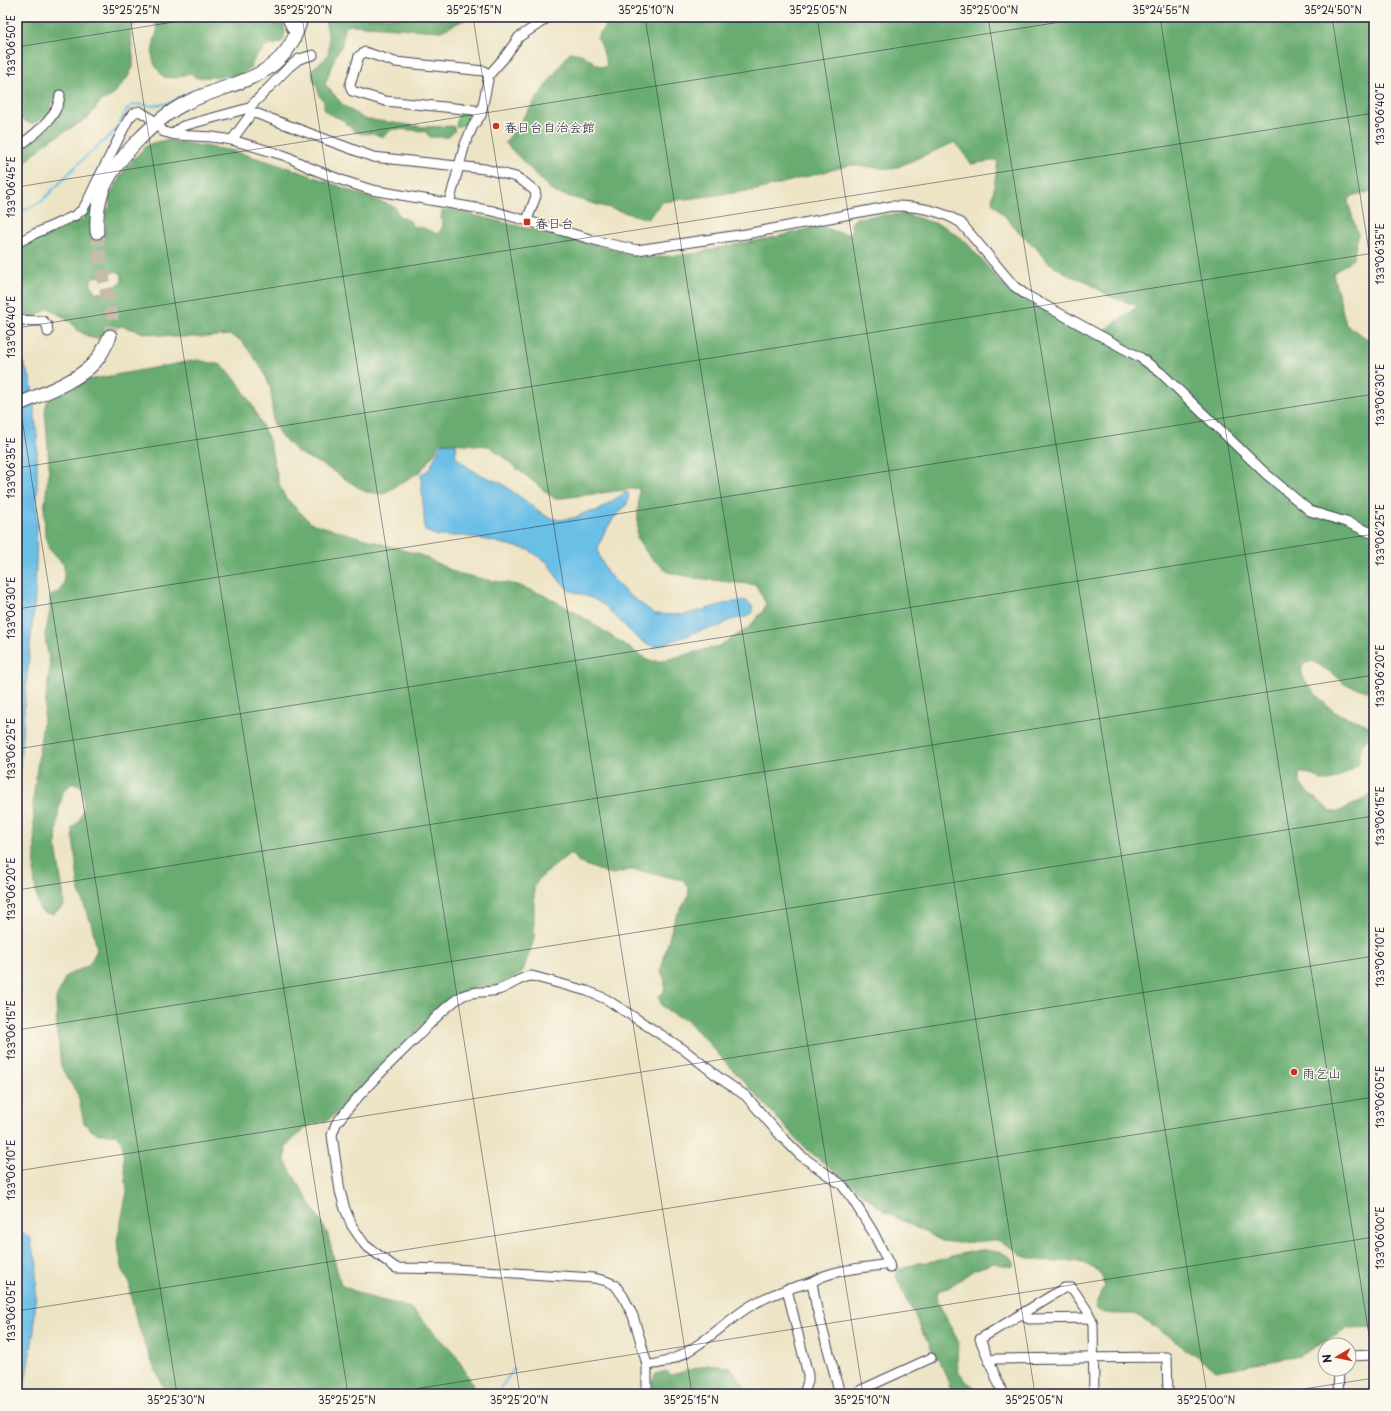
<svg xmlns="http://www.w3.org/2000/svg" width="1391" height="1411" font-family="'Playpen Sans','Klee One',sans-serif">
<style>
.green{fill:#82c883;stroke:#52755f}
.forest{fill:#69ac71;stroke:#466756;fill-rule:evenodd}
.water{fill:#6abfe7;stroke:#467091}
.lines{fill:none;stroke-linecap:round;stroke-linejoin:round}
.stream{stroke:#6abfe7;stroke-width:2}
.secondary-tunnel{stroke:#c4bda9;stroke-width:13;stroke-dasharray:13 6;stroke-linecap:butt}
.street-casing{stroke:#403f50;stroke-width:11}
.secondary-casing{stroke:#403f50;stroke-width:15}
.street{stroke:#fff;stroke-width:9}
.secondary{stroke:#fff;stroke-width:13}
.ticks{fill:none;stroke:#22223b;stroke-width:1;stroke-opacity:0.45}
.poi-dot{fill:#c8321e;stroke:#fbf7ec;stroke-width:1.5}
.labels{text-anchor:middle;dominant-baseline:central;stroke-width:3;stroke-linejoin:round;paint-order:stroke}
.poi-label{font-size:13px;fill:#22223b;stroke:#fbf7ec;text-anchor:start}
.neatline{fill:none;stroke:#22223b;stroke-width:1.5}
.ticks-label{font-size:10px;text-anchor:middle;fill:#22223b}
</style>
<rect width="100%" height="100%" fill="#fbf7ec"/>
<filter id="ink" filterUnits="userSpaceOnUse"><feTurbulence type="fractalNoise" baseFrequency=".025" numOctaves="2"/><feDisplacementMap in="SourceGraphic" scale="8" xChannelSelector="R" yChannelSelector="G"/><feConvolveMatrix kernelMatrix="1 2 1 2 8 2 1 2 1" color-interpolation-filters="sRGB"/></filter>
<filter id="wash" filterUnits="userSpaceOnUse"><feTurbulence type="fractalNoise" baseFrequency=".012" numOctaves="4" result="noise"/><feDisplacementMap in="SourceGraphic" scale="16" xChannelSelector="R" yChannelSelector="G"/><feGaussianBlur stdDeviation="0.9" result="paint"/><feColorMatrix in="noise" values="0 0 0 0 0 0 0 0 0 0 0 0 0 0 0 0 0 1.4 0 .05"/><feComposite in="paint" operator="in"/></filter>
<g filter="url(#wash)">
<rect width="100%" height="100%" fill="#ede4c5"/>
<!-- green -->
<polygon class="green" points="459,111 473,113 476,117 473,121 456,127"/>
<!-- forest -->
<g class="forest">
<path d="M17,17h262c6,8 8,16 3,25l-16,5 -11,10 -5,11 -10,7 -44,3 -5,-5 -16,5 -11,-1c-17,-18 -12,-27 -6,-49l-4,-7c-12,-2 -16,-1 -24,9l3,26v11l-5,10 -16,19 -11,5 -13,17 -41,24 -21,20 -9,13v-15l4,-2 1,-10 42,-38 2,-14 -4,-4h-6l-6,18 -3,6 -16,8 -14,-7z"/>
<path d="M324,17h146l-29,14 -90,-6 -7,2 -2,18 -7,12 -10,27 18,21 21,14 61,8 28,-1 2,5 -6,6h-19l-6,-6 -29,-2 -4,1 -8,7 -12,-4 -9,1 -8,-3 -11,-11 -16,-7 -3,-5v-7l-5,-5 -2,-10 -4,-7 -1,-10c5,-4 12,-8 15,-13 5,-8 0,-30 -3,-39z"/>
<path d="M610,17h8l7,4 15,-3 1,-1h733v174l-22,5 -4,6 10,33 -5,24 -20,14 13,52 28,18v350l-30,-9 -9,-9 -22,-14 -8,2c-3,3 -4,7 -3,11 2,9 25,33 33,38 11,6 23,7 35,15l1,8 -10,11 -3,19c-7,4 -23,17 -32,16 -10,-1 -12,-9 -27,-8v10l32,29h7l36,-18v533l-25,1 -49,28 -84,15 -69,-50 -13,-7h-20l-11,-1 -6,-5v-7l7,-15 -2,-9 -7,-8 -10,-5 -10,-3 -23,1 -21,-3 -11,-4 -6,-6 -17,-9 -39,3 -16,-2 -58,-30 -80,-64 -117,-127 -13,-5 -13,-10 -2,-9 5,-4c0,-4 1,-8 1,-12 -1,-3 -3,-6 -4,-8 0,-6 11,-44 13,-51 5,-14 24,-27 9,-41l-43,-9 -11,-1 -15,4 -7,-1 -27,-10 -8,-9h-3l-30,25 -5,8v52l-12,34 -24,13 -20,1 -18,6 -12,8 -59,56 -35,40 -26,23 -20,6 -22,20 -1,15 42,71 14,53 25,11 45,12 44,46 21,36 1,4h-225l-2,-5 -5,2 -1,3 -78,-1 -16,-35 -13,-36 -7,-28v-12l-7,-10 -6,-31 10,-49 -5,-50 -6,-8h-17l-7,-3 -8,-8 -6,-28 -17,-28 -4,-38 -1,-30 10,-23 23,-11 8,-15 -5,-24 -13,-35 -7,-63c14,-10 12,-26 10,-41l-5,-3h-6l-8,8 -4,16 -2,17 -1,22 7,45 1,14 -11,8 -10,-1 -4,-5 -3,-14 -2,-19 1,-23 -2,-52 17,-133 -5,-31 5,-25v-13l2,-4 7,-2 5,-9v-18l-15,-16 -4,-13 -1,-24 5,-45 -2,-34 -2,-20 1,-8 3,-6 39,-19 109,-20 25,5 15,16 15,24 17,35 10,44 6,13 26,26 109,32 37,18 26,6 35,6 28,11 32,18 71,47h12l58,-15 28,-17 16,-18 3,-7 -10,-19 -61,-7 -27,-6 -18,-15 -13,-18 2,-51 -84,11 -66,-53 -50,-4 -4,10 -14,19 -38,23 -17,-2 -43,-27 -26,-13 -17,-17 -7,-13 -2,-32 -8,-20 -21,-29 -12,-6 -24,2h-32l-29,-4 -23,-7 -9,2 -14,10h-8l-14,-8 -5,-7 -23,-15 -17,10h-15v-62l10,-13 12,-4 44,-20 4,-9 7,-5 -1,26 13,-2v-18l4,-5 -1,-9 15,-27 21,-23 7,-4 14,-3 68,11 61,19 100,37 4,9 11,5 2,5 11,2 15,6 5,-8 -2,-7 1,-7 7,-3 199,49 45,-4 35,-8 48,-9 44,-11 20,7 9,1 3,-2 -1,-9 5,-5 28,-3 21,-1 39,12 21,15 34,39 19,17 63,31 12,11 45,-33 -29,-10 -26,-16 -13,-4 -25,-16 -8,-11 -21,-20 -24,-27 6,-42 -27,4 -16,-22 -62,27 -43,-4 -93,25 -95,12 -14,17 -95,-27 -48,-49 65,-91 11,2 18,12 6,1 2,-2 -6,-21 -4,-7 7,-10 1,-6zM117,271l5,4v6l-11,9 -6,2 -8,1c-5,-4 -10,-13 -2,-16 3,-1 7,-1 10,-2 4,-1 8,-3 12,-4z"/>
<path d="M979,1250c11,1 33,1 35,14l-2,3 -18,-4 -20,7 -26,18 -10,3 -1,6 1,5 20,39 -1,22 2,9 7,9 7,5 5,8h-25l-13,-33 -7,-8 -5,-12 -5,-7 -8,-19 -9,-15 -10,-24 2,-6 21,-7 27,-4 6,-3z"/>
<polygon points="707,1365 730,1367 745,1387 748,1394 653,1394 652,1381 656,1374 666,1371 672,1375"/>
</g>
<!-- water -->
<g class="water">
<polygon points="17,350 31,380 37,436 37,524 35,597 25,696 17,815"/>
<path d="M452,443l5,3 -2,10c5,4 10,9 15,13 10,5 20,11 31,14l46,34 12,3 15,-2 13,-6 10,-1 29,-19 3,2 -2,10 -14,15 -10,16 -5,13 1,8 8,16 18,20 30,22 29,1 47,-13c10,1 13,-6 21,4v7l-7,4 -15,3 -10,6 -18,4 -46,17 -9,-3 -11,-7 -32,-32 -12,-7 -23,-8 -10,-10 -12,-18 -18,-12 -37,-9 -27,-5h-27l-13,-5 -4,-57 8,-4 8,-17 3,-9z"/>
<polygon points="17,1195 20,1227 22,1232 31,1239 32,1248 37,1263 34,1330 23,1394 17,1394"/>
</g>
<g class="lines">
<!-- stream -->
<g class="stream">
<polyline points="17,214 42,201 80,162 116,130 127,109 133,105 140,104 152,106 169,103 187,93 228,78"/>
<polyline points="496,1394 515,1368"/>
</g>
</g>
</g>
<g filter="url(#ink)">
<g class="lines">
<!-- secondary-tunnel -->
<polyline class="secondary-tunnel" points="97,232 101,269 112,315 110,336"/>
<defs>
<g id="street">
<polyline points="286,17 295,35"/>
<polyline points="481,115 474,110 385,101 352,91 350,85 359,56 365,52 395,62 484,71 489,75"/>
<polyline points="172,134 183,126 249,108 289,67 299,59 313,55"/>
<polyline points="232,140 251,114 255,113 373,157 485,169 516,177 524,182 535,191 536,196 527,220"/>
<path d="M17,148c17,-14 41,-29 43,-53"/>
<polyline points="449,203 465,144 473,126 481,115 489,75 504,58 519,37 549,17"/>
<path d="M17,243l17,-9 42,-19 7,-6 5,-9 9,-19 32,-63 5,-5 5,-2 10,6 15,15 12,3 36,2 20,3 54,16 24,12 34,13 28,9 121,21 108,31 36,8 109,-16 146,-28c24,0 49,4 69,17l53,63 12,9 115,63 20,15 104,100 45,38 36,11 28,12"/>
<polyline points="17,320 43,321 47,325 48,332"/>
<path d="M812,1282c19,-13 54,-14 77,-18l1,4"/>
<polyline points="787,1289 808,1375 808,1381 804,1394"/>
<polyline points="1023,1314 1029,1319 1091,1318"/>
<polyline points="1349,1356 1374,1355"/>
<polyline points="989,1361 995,1359 1167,1357 1168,1394"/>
<path d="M647,1365c37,-1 70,-37 100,-57 20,-13 42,-20 65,-26l4,23 24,89"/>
<path d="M647,1394v-29l-7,-26 -7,-23 -10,-20 -8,-11 -9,-4 -12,-3 -33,-2 -107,-7 -58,-1 -31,-23 -13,-19 -7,-17 -5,-18 -8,-56 4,-11c23,-31 53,-60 81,-87 14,-14 28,-31 45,-41 12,-6 25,-3 36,-6 11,-3 23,-14 34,-14l55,15 19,8 77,50 38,30 25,17 34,39 20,20 42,30 11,15 20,32 16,32"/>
<polyline points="856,1394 861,1390 931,1358"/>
<polyline points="1003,1394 980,1339 1064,1288 1072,1288 1087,1310 1093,1324 1094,1394"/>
<polyline points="1338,1394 1339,1369"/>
</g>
<g id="secondary">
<path d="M97,232c-1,-15 1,-31 7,-45 13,-29 53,-70 82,-84 37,-19 86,-21 107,-63 3,-7 7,-15 8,-23"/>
<path d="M17,405c24,-11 60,-23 78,-43 7,-8 11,-17 15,-26"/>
</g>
</defs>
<!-- street casing -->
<use href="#street" class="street-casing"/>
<!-- secondary casing -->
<use href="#secondary" class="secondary-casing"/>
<!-- street -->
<use href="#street" class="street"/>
<!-- secondary -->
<use href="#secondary" class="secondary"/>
</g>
</g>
<!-- ticks -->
<path class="ticks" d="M130,17l218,1377M302,17l218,1377M473,17l219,1377M645,17l218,1377M817,17l218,1377M988,17l219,1377M1160,17l214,1350M1332,17l42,266M17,47l188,-30M17,187l1075,-170M17,328l1357,-215M17,387l160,1007M17,468l1357,-215M17,609l1357,-215M17,749l1357,-215M17,890l1357,-215M17,1030l1357,-214M17,1171l1357,-215M17,1311l1357,-214M383,1394l991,-157M1271,1394l103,-16"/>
<!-- markers -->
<g class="poi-dot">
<circle cx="496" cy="126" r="4"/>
<rect x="523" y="218" width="8" height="8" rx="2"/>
<circle cx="1294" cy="1072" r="4"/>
</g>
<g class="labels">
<!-- poi labels -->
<g class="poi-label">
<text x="504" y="126">春日台自治会館</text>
<text x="535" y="222">春日台</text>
<text x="1302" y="1072">雨乞山</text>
</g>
</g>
<!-- margin -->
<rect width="1391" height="1411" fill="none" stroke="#fbf7ec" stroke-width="44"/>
<!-- north arrow -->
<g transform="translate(1337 1357) rotate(261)"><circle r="19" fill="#fbf7ec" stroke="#a4a2a5"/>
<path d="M0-3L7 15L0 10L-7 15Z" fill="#c8321e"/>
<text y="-6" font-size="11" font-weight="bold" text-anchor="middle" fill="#22223b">N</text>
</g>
<rect x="22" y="22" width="1347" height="1367" class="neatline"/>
<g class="ticks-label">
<text x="131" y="14">35°25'25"N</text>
<text x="303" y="14">35°25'20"N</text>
<text x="474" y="14">35°25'15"N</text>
<text x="646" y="14">35°25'10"N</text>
<text x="818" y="14">35°25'05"N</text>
<text x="989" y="14">35°25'00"N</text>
<text x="1161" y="14">35°24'55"N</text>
<text x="1333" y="14">35°24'50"N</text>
<text transform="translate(11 46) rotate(-90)" y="4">133°06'50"E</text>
<text transform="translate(1380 114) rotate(-90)" y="4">133°06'40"E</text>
<text transform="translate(11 187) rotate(-90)" y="4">133°06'45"E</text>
<text transform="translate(1380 254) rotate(-90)" y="4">133°06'35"E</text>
<text transform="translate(11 327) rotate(-90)" y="4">133°06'40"E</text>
<text transform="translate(1380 395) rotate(-90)" y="4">133°06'30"E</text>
<text transform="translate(11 468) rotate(-90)" y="4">133°06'35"E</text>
<text transform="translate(1380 535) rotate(-90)" y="4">133°06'25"E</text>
<text transform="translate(11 608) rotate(-90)" y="4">133°06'30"E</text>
<text transform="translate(1380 676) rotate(-90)" y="4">133°06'20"E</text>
<text transform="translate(11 749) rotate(-90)" y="4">133°06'25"E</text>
<text transform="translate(1380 816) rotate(-90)" y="4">133°06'15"E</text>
<text transform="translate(11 889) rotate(-90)" y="4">133°06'20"E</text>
<text transform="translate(1380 957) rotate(-90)" y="4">133°06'10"E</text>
<text transform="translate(11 1030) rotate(-90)" y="4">133°06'15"E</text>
<text transform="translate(1380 1097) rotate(-90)" y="4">133°06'05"E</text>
<text transform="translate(11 1170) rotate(-90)" y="4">133°06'10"E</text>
<text transform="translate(1380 1238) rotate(-90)" y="4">133°06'00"E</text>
<text transform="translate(11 1311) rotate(-90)" y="4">133°06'05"E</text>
<text x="176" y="1404">35°25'30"N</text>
<text x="347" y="1404">35°25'25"N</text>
<text x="519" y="1404">35°25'20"N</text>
<text x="691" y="1404">35°25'15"N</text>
<text x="862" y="1404">35°25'10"N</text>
<text x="1034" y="1404">35°25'05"N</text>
<text x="1206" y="1404">35°25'00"N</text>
</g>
</svg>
